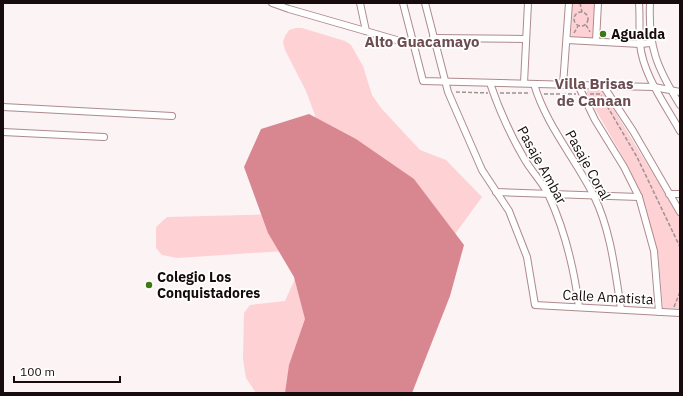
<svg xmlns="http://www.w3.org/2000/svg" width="683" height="396" font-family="'IBM Plex Sans',sans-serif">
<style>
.green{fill:#fed1d5}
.water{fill:#d8868f}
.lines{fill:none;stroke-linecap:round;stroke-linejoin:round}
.minor-casing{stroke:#ae8a8d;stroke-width:8}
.path{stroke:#9d9394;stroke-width:1.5;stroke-dasharray:4 2;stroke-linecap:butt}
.minor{stroke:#fff;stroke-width:6}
.poi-dot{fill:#3e7a13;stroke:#fff;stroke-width:1.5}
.labels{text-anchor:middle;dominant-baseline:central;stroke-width:3.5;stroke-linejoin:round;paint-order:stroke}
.poi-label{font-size:14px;font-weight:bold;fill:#170b0c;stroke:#fff;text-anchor:start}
.street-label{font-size:14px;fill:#170b0c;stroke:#fff}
.neighbourhood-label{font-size:15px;font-weight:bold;fill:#6d4d50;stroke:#fff}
</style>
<rect width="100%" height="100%" fill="#fbf3f4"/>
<!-- green -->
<g class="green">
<polygon points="572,3 596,3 594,39 571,37"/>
<polygon points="296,28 302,28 345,41 351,45 363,66 372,95 381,108 420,150 446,160 482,197 450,241 397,393 256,393 246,378 243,359 244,313 250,305 285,301 298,272 300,250 177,258 162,255 156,248 156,227 167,217 281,214 316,133 315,115 306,91 285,50 283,42 285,36 289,30"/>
<polygon points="589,89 600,89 603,92 680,218 680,309 663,308 658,253 642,197 628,166 586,93"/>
</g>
<!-- water -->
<polygon class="water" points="309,114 356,139 414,179 464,245 450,296 412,393 285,393 289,365 305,319 294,277 268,233 244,167 261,129"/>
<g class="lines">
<defs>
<g id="minor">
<polyline points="272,3 289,9 414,45"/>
<polyline points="360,3 366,31"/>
<polyline points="403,3 423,81 654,87 680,92"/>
<polyline points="425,3 448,92 482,170 509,211 527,257 535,305 680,313"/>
<path d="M639,3c1,13 0,27 1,41 3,31 25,60 40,87"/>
<path d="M650,3c-2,44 7,65 30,102"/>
<polyline points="433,38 526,39"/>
<polyline points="567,40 640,44 651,43"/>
<polyline points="596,41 598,3"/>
<path d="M490,83c9,27 21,53 35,77 7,12 19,24 24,36 16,35 25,72 30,111"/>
<polyline points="524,83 528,3"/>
<path d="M534,84c12,41 41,74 60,112 17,35 21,75 27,113"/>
<polyline points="563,85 569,3"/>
<polyline points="578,85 595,120 624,167 639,197 654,251 659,312"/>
<polyline points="604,87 633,131 680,212"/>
<polyline points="3,107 172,116"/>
<polyline points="3,132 104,137"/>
<polyline points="496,192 639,197"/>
<polyline points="669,194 680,194"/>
</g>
</defs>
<!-- minor casing -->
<use href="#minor" class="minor-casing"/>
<!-- path -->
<g class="path">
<polyline points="580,3 582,12"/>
<circle cx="581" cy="19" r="7"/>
<polyline points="586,25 590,32"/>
<polyline points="574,33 578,26"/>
<polyline points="456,92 488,93"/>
<polyline points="500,93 530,93"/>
<polyline points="544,94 576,94"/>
<polyline points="590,94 600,94 637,157 680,247"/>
<polyline points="674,307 680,292"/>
</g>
<!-- minor -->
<use href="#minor" class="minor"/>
</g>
<!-- markers -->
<g class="poi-dot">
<circle cx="603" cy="34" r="4"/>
<circle cx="149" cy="285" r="4"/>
</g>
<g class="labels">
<!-- poi labels -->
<g class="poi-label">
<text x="611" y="34">Agualda</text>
<text x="157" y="277">Colegio Los<tspan x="157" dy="16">Conquistadores</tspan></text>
</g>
<!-- street labels -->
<g class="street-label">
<text transform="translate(542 165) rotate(61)">Pasaje Ambar</text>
<text transform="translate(588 165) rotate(61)">Pasaje Coral</text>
<text transform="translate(608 297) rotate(3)">Calle Amatista</text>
</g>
<!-- neighbourhood labels -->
<g class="neighbourhood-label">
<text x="422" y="41">Alto Guacamayo</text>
<text x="594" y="83">Villa Brisas<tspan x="594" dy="17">de Canaan</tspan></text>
</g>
</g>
<!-- border -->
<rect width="683" height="396" fill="none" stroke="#170b0c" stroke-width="8"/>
<!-- scale -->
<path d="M14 376v6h106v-6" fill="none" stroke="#170b0c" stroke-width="2"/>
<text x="20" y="376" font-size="12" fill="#170b0c" stroke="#ffffff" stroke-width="3" paint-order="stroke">100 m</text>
</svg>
